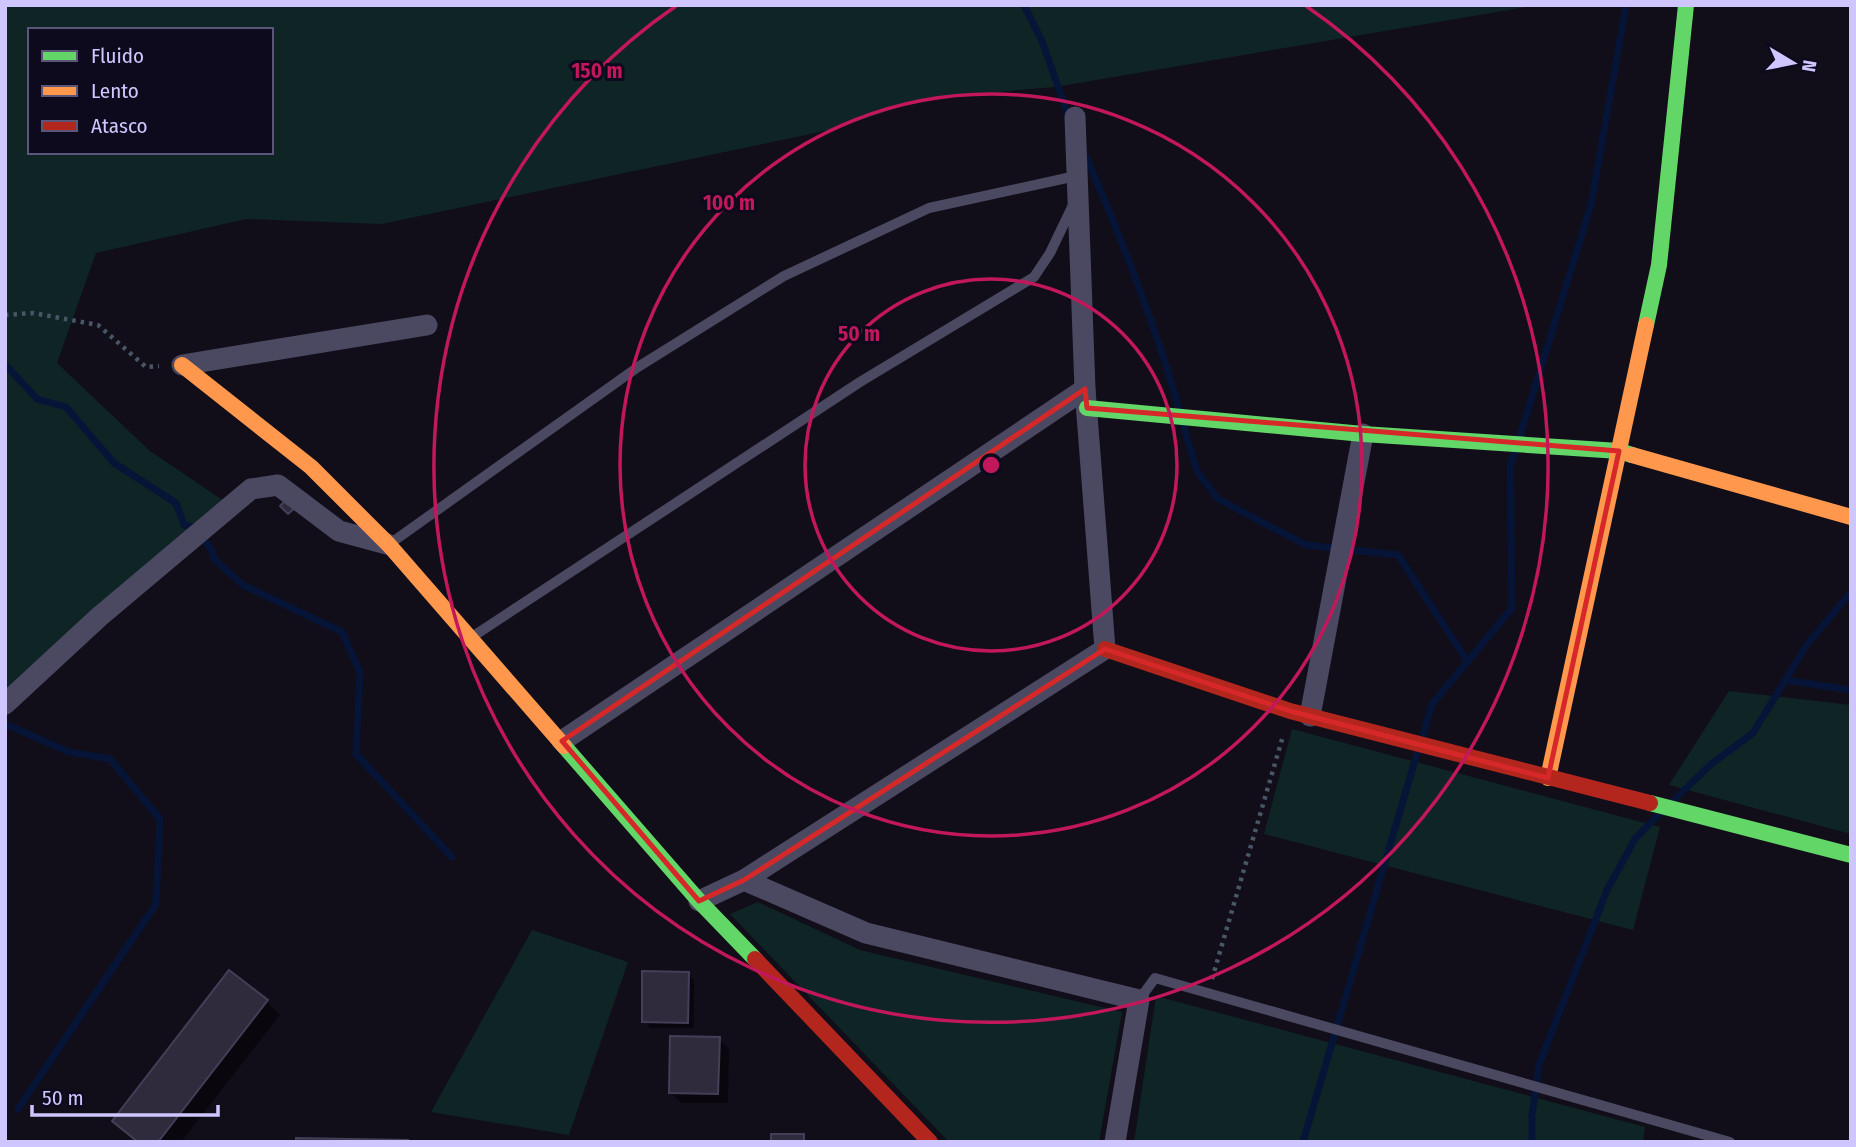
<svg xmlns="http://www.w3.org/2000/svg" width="1856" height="1147" font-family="'Fira Sans Condensed',sans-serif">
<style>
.green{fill:#0e2425;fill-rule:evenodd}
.shadow{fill:#0007}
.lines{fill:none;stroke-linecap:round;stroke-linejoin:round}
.stream{stroke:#061537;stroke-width:7}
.building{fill:#2f2b3c;stroke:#443f58;stroke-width:2}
.path{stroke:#475766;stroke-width:4.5;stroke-dasharray:3.5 5;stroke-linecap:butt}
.lane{stroke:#4b4962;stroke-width:10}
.street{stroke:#4b4962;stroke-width:21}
.fast{stroke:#63d668;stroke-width:16}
.slow{stroke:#ff974d;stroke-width:16}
.jam{stroke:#b3261e;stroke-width:16}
.marked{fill:none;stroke:#d62828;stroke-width:5;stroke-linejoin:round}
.ring{fill:none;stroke:#c2185b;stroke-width:3.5}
.centre{fill:#c2185b;stroke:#0e0a1d;stroke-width:3.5}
.ring-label{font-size:21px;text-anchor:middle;font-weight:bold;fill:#c2185b;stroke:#0e0a1d;stroke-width:6;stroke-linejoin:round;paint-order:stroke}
</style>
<rect width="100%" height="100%" fill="#110e19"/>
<!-- green -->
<g class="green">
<path d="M5,5h1533l-483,82 -129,11 -92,31 -452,95 -136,-5 -150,34 -39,110 93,88 80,54 -225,213zM30,30h241v122h-241z"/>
<polygon points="1729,691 1851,705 1851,834 1669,785"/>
<polygon points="1292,729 1660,827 1633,930 1264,834"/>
<polygon points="758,902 860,950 1122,1012 1099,1142 949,1142 730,914"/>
<polygon points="532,930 628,962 569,1135 431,1112"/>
<polygon points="1156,996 1645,1127 1643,1142 1134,1142"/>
</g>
<!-- shadow -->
<g class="shadow">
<polygon points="688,974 694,980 694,1028 650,1028 644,1021"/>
<polygon points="267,1002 280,1015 181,1142 137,1142 114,1121"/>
<polygon points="719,1039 729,1049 728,1103 681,1103 671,1093"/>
</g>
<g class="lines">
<!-- stream -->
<g class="stream">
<polyline points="1024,5 1042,41 1069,118"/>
<path d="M1084,152c37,85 70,168 95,257"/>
<polyline points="5,364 37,399 66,407 114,463 176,503 184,525 195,527 213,552 213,558 243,585 342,632 360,672 356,754 452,857"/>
<polyline points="1183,424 1197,471 1218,499 1306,545 1398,555 1468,662"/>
<polyline points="1519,439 1591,205 1626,5"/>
<polyline points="1785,680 1851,690"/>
<polyline points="5,724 69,752 110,759 160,819 156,904 18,1109"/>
<polyline points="1422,739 1432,704 1512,608 1510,467 1515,450"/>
<polyline points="1674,800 1710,765 1753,733 1806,646 1851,592"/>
<polyline points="1303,1142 1418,750"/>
<polyline points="1532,1142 1532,1115 1539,1065 1607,890 1635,839 1660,813"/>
</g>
</g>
<!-- building -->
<g class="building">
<polygon points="286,500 294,509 288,514 280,506"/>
<polygon points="229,970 268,1000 158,1142 138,1142 112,1121"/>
<polygon points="642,971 689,972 688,1023 642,1022"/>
<polygon points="670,1036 720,1037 718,1094 669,1093"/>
<rect x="771" y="1134" width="33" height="8"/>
<polygon points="296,1138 408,1140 408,1142 296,1142"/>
</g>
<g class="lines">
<!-- path -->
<g class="path">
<polyline points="5,315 33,313 98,325 146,367 159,366"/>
<polyline points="1212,979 1283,736"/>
</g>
<!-- lane -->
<g class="lane">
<polyline points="391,543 638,367 784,276 929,208 1076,176"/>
<polyline points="472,637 860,382 1034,277 1050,253 1073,205"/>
<polyline points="1139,1000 1155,978 1730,1142"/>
</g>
<!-- street -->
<g class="street">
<polyline points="182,365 427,325"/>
<polyline points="5,704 99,617 251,489 278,485 339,531 387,544"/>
<polyline points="1310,716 1363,434"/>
<polyline points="562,741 1085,389"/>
<polyline points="744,880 866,933 1139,1000 1115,1142"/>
<polyline points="699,901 744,880 1105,649 1085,389 1075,117"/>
</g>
<!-- fast -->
<g class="fast">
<polyline points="1646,325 1659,265 1686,5"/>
<polyline points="1087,408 1363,434 1619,451 1632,455"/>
<polyline points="564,746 699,901 755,959"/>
<polyline points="1650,803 1851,855"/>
</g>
<!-- slow -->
<g class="slow">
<polyline points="182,365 311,467 389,545 564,746"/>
<polyline points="1632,455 1851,517"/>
<polyline points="1548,778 1646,325"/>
</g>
<!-- jam -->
<g class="jam">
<polyline points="1105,649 1290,711 1650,803"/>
<polyline points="755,959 930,1142"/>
</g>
</g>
<!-- marked area -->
<path class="marked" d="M1085,389l2,19 532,43 -71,327 -258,-67 -185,-62 -361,231 -45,21 -137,-160z"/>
<!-- distance rings -->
<g class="ring">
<circle cx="991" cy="465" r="186"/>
<circle cx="991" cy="465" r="371"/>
<path d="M1306 6A557 557 0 1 1 676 6"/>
</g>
<circle cx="991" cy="465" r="10" class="centre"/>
<g class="ring-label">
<text x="597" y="78">150 m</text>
<text x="729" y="210">100 m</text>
<text x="859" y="341">50 m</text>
</g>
<!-- border -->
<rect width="1856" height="1147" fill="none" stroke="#cfc6ff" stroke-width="14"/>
<!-- legend -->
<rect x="28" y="28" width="245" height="126" fill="#0e0a1d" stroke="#5b5577" stroke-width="2"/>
<rect x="42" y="51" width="35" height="10" fill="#63d668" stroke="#5b5577" stroke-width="2"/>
<text x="91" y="63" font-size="21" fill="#cfc6ff">Fluido</text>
<rect x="42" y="86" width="35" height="10" fill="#ff974d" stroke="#5b5577" stroke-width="2"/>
<text x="91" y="98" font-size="21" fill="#cfc6ff">Lento</text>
<rect x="42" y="121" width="35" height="10" fill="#b3261e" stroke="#5b5577" stroke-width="2"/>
<text x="91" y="133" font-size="21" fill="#cfc6ff">Atasco</text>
<!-- north arrow -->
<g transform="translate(1793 63) rotate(100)" stroke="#0e0a1d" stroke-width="5" paint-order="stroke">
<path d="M0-5L12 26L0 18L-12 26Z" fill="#cfc6ff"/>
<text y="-10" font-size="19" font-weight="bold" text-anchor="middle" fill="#cfc6ff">N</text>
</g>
<!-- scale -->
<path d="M32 1105v10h186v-10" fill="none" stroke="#cfc6ff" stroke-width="3.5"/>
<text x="42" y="1105" font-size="21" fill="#cfc6ff" stroke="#0e0a1d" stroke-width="5" paint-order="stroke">50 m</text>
</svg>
